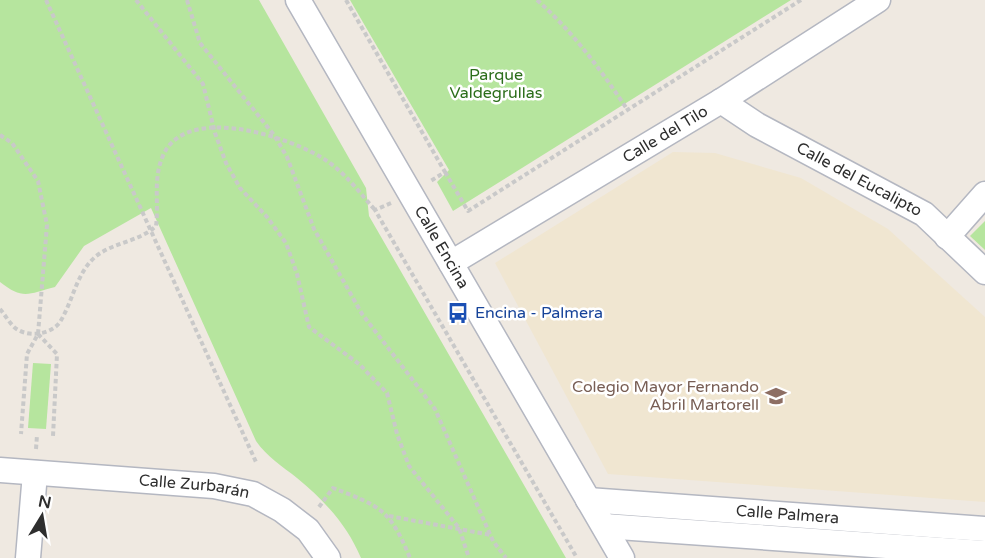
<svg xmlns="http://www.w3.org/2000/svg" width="985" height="558" font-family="'Varela Round',sans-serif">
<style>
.education{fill:#f0e6d1}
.green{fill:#b6e59e}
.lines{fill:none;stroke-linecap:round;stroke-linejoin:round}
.minor-casing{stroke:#b4b7c1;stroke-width:27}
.path{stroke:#c9c9c9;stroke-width:4;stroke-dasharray:4.5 3;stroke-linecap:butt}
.minor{stroke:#fff;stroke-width:24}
.labels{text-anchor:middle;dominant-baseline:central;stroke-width:5;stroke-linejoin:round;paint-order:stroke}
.park-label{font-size:16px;fill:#2c6e1b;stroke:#fff}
.street-label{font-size:16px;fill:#2e2e2e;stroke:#fff}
.transit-label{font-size:16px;fill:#164399;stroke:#fff;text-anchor:start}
.education-label{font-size:16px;fill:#785e54;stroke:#fff;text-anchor:end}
</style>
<rect width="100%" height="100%" fill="#efe9e1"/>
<!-- education -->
<polygon class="education" points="673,152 715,153 801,178 888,229 985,317 985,502 608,474 495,263"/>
<!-- green -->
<g class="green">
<path d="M0,0h259l107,188 3,28 197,342h-205c-14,-33 -36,-57 -64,-80 -15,-12 -30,-21 -41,-37l-105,-233 -67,38 -29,41c-27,7 -32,13 -55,-5z"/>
<polygon points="350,0 791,0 453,211 437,182 449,170"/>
<polygon points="985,221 985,250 970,236"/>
<polygon points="33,363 51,364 46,429 28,428"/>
</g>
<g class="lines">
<defs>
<g id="minor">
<path id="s1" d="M298,0l324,558"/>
<path id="s2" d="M721,101l36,24 167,89 61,58"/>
<polyline points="947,237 985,194"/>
<path id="s3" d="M451,263l270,-162 157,-101"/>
<path id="s4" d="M0,470l214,16 39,8 29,16 26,20 20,28"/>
<path id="s5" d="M588,500l397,29"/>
<polyline points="604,526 985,553"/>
<polyline points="28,558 35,473"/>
</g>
</defs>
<!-- minor casing -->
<use href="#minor" class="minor-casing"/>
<!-- path -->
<g class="path">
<polyline points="46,0 256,462"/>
<polyline points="136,0 203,84 215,133 226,163 240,188 267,217 286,243 297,274 309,327 359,364 387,393 397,434 409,466 459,528 469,558"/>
<polyline points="187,0 200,43 274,135 287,157 314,229 362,314 435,409 493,541 506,558"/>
<polyline points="346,0 445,172 429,182"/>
<path d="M537,0c37,33 63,69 90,109"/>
<polyline points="0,135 12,143 38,181 47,225 38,334 27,354 21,434"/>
<polyline points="445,172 468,211 801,0"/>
<polyline points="391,203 375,210 577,558"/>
<path d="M0,309c5,6 9,13 14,18 12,11 37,8 46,-5 13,-21 16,-48 35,-65 18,-15 44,-15 61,-31 3,-23 -3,-45 6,-68 21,-57 130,-21 165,3 19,13 33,32 48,49"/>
<polyline points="38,334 57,354 53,436"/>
<polyline points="36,449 37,435"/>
<path d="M319,507l14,-19c47,18 57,21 77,70"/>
<polyline points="389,516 491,535"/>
</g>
<!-- minor -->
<use href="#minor" class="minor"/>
</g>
<!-- icons -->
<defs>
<symbol id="bus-bare" viewBox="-9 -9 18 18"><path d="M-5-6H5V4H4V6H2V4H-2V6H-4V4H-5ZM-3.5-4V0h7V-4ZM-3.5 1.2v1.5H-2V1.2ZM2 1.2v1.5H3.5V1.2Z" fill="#1a4fb4" stroke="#fff" stroke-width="2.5" paint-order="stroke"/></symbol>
<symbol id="university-bare" viewBox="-9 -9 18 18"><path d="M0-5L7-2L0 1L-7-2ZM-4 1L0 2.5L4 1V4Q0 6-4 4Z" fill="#8d6e63" stroke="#fff" stroke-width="2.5" paint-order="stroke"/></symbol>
</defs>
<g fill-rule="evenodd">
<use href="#bus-bare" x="443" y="298" width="30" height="30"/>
<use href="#university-bare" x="761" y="381" width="30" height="30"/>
</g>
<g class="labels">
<!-- park labels -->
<g class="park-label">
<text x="496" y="75">Parque<tspan x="496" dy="18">Valdegrullas</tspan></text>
</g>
<!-- street labels -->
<g class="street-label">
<text stroke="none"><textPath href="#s3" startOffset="250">Calle del Tilo</textPath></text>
<text stroke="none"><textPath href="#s2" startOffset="159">Calle del Eucalipto</textPath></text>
<text stroke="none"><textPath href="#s1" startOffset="286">Calle Encina</textPath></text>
<text stroke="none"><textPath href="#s4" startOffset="195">Calle Zurbarán</textPath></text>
<text stroke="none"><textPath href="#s5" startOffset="200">Calle Palmera</textPath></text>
</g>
<!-- transit labels -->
<g class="transit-label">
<text x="475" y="313">Encina - Palmera</text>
</g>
<!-- education labels -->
<g class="education-label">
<text x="759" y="387">Colegio Mayor Fernando<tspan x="759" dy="18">Abril Martorell</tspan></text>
</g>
</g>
<!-- north arrow -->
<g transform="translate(42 516) rotate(11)" stroke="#ffffff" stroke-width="4.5" paint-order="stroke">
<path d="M0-4.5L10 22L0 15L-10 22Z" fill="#2e2e2e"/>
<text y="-9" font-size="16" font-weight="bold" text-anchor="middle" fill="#2e2e2e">N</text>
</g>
</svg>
